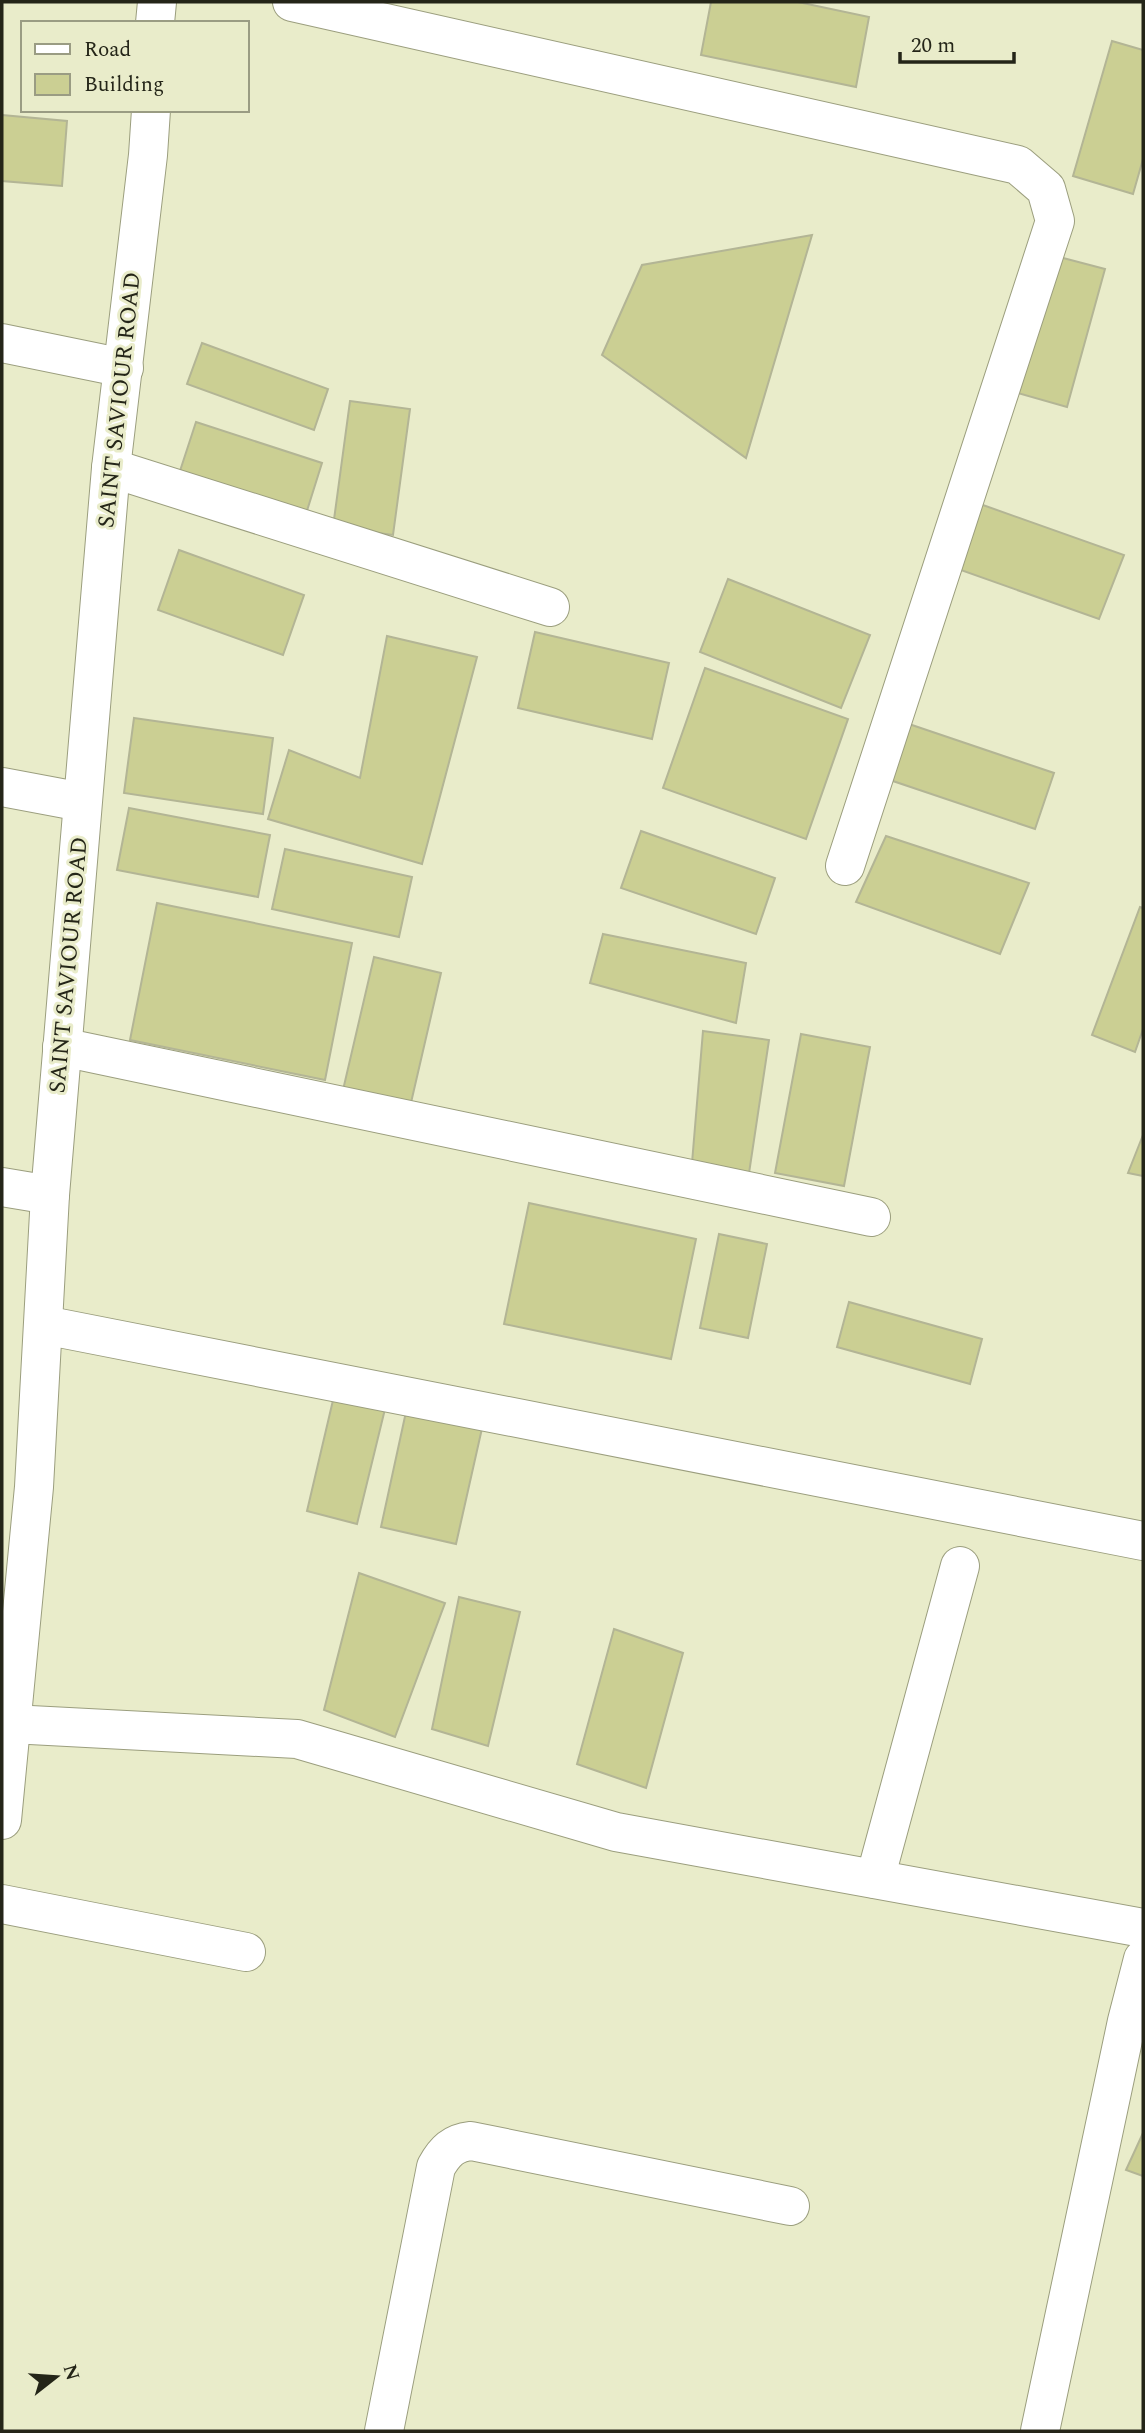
<svg xmlns="http://www.w3.org/2000/svg" width="1145" height="2433" font-family="Spectral,serif">
<style>
.building{fill:#cbcf93;stroke:#b3b595;stroke-width:2}
.lines{fill:none;stroke-linecap:round;stroke-linejoin:round}
.minor-casing{stroke:#9b9e7e;stroke-width:40}
.minor{stroke:#fff;stroke-width:38}
.labels{text-anchor:middle;dominant-baseline:central;stroke-width:6;stroke-linejoin:round;paint-order:stroke}
.street-label{font-size:23px;fill:#242518;stroke:#e9ecca}
</style>
<rect width="100%" height="100%" fill="#e9ecca"/>
<!-- building -->
<g class="building">
<polygon points="711,2 798,2 869,17 856,87 701,55"/>
<polygon points="1112,41 1143,50 1143,159 1133,194 1073,176"/>
<polygon points="2,115 67,121 62,186 2,181"/>
<polygon points="812,235 746,458 602,355 642,265"/>
<polygon points="1048,254 1105,269 1067,407 1011,391"/>
<polygon points="202,343 328,389 314,430 187,384"/>
<polygon points="350,401 410,409 393,535 333,527"/>
<polygon points="196,422 322,463 305,517 178,477"/>
<polygon points="980,504 1124,555 1099,619 955,568"/>
<polygon points="179,550 304,595 283,655 158,610"/>
<polygon points="728,579 870,635 841,708 700,652"/>
<polygon points="535,632 669,663 652,739 518,708"/>
<polygon points="387,636 477,657 422,864 268,819 289,750 360,778"/>
<polygon points="705,668 848,719 806,839 663,788"/>
<polygon points="134,718 273,738 263,814 124,793"/>
<polygon points="906,723 1054,773 1035,829 887,779"/>
<polygon points="129,808 270,835 258,897 117,870"/>
<polygon points="641,831 775,878 756,934 621,888"/>
<polygon points="886,836 1029,883 1000,954 856,902"/>
<polygon points="285,849 412,877 399,937 272,909"/>
<polygon points="157,903 352,943 325,1080 130,1040"/>
<polygon points="1140,907 1143,908 1143,1029 1135,1052 1092,1035"/>
<polygon points="603,934 746,963 736,1023 590,983"/>
<polygon points="374,957 441,973 410,1107 343,1090"/>
<polygon points="703,1031 769,1040 748,1180 691,1175"/>
<polygon points="801,1034 870,1047 844,1186 775,1173"/>
<polygon points="1143,1135 1143,1176 1128,1173"/>
<polygon points="529,1203 696,1239 671,1359 504,1324"/>
<polygon points="719,1234 767,1244 748,1338 700,1328"/>
<polygon points="849,1302 982,1339 970,1384 837,1347"/>
<polygon points="334,1396 385,1409 357,1524 307,1511"/>
<polygon points="409,1398 485,1415 456,1544 381,1527"/>
<polygon points="359,1573 445,1603 395,1737 324,1710"/>
<polygon points="459,1597 520,1612 488,1746 432,1729"/>
<polygon points="614,1629 683,1653 646,1788 577,1764"/>
<polygon points="1143,2133 1143,2176 1126,2170"/>
</g>
<g class="lines">
<defs>
<g id="minor">
<polyline points="292,2 1018,165 1046,189 1055,221 845,866"/>
<polyline points="155,23 157,2"/>
<polyline points="2,343 124,368"/>
<polyline points="111,468 550,607"/>
<polyline points="2,787 82,802"/>
<polyline points="62,1047 871,1217"/>
<polyline points="2,1187 50,1195"/>
<polyline points="44,1325 1143,1541"/>
<polyline points="11,1724 297,1739 616,1832 1143,1928"/>
<polyline points="2,1820 34,1487 50,1195 111,468 148,155 151,110"/>
<polyline points="875,1879 960,1566"/>
<polyline points="2,1904 246,1952"/>
<path d="M384,2431l52,-264c9,-16 17,-24 35,-26l319,65"/>
<polyline points="1040,2431 1127,2021 1143,1959"/>
</g>
</defs>
<!-- minor casing -->
<use href="#minor" class="minor-casing"/>
<!-- minor -->
<use href="#minor" class="minor"/>
</g>
<g class="labels">
<!-- street labels -->
<g class="street-label">
<text transform="translate(120 400) rotate(-84)">SAINT SAVIOUR ROAD</text>
<text transform="translate(69 965) rotate(-85)">SAINT SAVIOUR ROAD</text>
</g>
</g>
<!-- border -->
<rect width="1145" height="2433" fill="none" stroke="#242518" stroke-width="7"/>
<!-- legend -->
<rect x="21" y="21" width="228" height="91" fill="#e9ecca" stroke="#9a9c83" stroke-width="2"/>
<rect x="35" y="44" width="35" height="10" fill="#ffffff" stroke="#9a9c83" stroke-width="2"/>
<text x="84" y="56" font-size="21" fill="#242518">Road</text>
<rect x="35" y="74" width="35" height="21" fill="#cbcf93" stroke="#9a9c83" stroke-width="2"/>
<text x="84" y="91" font-size="21" fill="#242518">Building</text>
<!-- north arrow -->
<g transform="translate(56 2377) rotate(73)" stroke="#e9ecca" stroke-width="5" paint-order="stroke">
<path d="M0-5L12 26L0 18L-12 26Z" fill="#242518"/>
<text y="-10" font-size="19" font-weight="bold" text-anchor="middle" fill="#242518">N</text>
</g>
<!-- scale -->
<path d="M900 52v10h114v-10" fill="none" stroke="#242518" stroke-width="3.5"/>
<text x="911" y="52" font-size="21" fill="#242518" stroke="#e9ecca" stroke-width="5" paint-order="stroke">20 m</text>
</svg>
